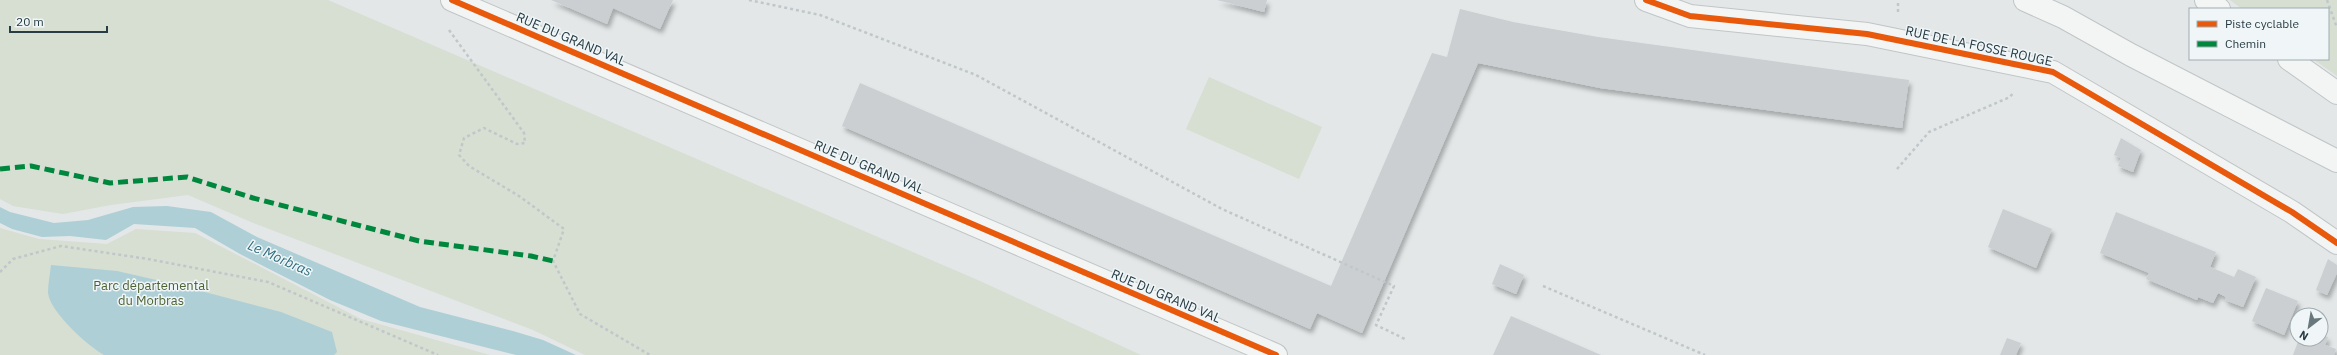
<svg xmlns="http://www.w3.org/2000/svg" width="2337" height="355" font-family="'IBM Plex Sans',sans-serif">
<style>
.green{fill:#d7ded2}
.water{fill:#aecfd6}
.building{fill:#cbcfd1;filter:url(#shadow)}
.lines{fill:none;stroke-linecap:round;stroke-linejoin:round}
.minor-casing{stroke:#c1c5c6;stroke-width:24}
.path{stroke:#c1c7c9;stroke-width:2.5;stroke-dasharray:3 3;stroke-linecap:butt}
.minor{stroke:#f3f5f5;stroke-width:22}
.quiet{stroke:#00873e;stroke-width:5;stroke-dasharray:10 5;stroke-linecap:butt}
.cycleway-casing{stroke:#f0f6f8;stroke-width:8}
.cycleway{stroke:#e8590c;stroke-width:6}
.labels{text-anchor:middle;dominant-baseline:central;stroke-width:3;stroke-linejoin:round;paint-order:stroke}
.street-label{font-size:13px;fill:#273c44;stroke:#f0f6f8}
.park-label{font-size:13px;fill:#4c6232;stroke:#f0f6f8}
.water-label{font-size:14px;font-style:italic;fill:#2c6c7d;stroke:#f0f6f8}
</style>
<defs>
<filter id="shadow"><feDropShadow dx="2.5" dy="4.5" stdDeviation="2" flood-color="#0004"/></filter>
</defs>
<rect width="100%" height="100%" fill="#e3e7e8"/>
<!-- green -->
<g class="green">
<polygon points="0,0 328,0 980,281 1141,355 585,355 533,330 251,222 188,195 111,205 63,214 13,206 0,199"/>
<polygon points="2230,0 2337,0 2337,76 2313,59 2328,59 2328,9 2242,9"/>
<polygon points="1209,77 1322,127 1299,179 1186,129"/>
<polygon points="0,228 39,239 107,244 136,229 195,233 361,319 490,355 0,355"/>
</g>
<!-- water -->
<g class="water">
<polygon points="167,206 211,212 257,237 420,307 513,331 543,340 576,355 516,355 381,321 330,300 240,254 195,228 134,224 106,240 70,236 42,237 12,229 0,223 0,207 10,212 54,223 88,220 133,207"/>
<path d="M51,265l66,6 61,14 103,27 51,20 5,20 -3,3h-230c-16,-9 -54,-43 -56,-62 0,-9 2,-19 3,-28z"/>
</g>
<!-- building -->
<g class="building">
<polygon points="551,0 673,0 660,29 613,8 607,24"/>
<polygon points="1217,0 1267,0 1264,12"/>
<polygon points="1460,9 1513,22 1598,37 1909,80 1902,128 1600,88 1478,63 1362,333 1317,313 1310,329 842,126 860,83 1331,286 1432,53 1447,57"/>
<polygon points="2121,138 2141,150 2133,172 2118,166 2121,158 2114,155"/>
<polygon points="2003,209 2052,229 2036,268 1988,247"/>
<polygon points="2116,212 2216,252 2210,267 2234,277 2238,269 2256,277 2243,307 2225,300 2226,297 2218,293 2213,303 2198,297 2197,300 2146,279 2149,273 2100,253"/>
<polygon points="2328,259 2337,265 2337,273 2327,295 2316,290"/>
<polygon points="1500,264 1524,275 1516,294 1492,284"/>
<polygon points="2266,288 2298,301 2284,335 2252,321"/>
<polygon points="1511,316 1601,355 1493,355"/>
<polygon points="2321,335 2328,337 2325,345 2336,349 2334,355 2293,355 2299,339 2321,339"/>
<polygon points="2007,338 2021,343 2016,355 2000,355"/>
</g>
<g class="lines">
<defs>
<g id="minor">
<polyline points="452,0 1276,355"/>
<polyline points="1646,0 1690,16 1867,34 2053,72 2292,212 2337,243"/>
<polyline points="2025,0 2063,17 2131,55 2337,161"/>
<polyline points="2206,0 2219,9"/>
<polyline points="2289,59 2337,93"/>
</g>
</defs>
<!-- minor casing -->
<use href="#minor" class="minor-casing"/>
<!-- path -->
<g class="path">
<polyline points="749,0 820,15 976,75 1222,209 1394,286 1376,325 1407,340"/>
<polyline points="2327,0 2337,28"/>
<polyline points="1898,12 1898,0"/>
<polyline points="449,30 524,133 525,143 517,144 484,128 464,138 459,155 469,166 519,196 564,229 553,261 580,314 650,355"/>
<polyline points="1897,169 1929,132 2010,97 2013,93"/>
<polyline points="0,272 13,259 61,246 148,259 268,282 438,355"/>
<polyline points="1543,286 1705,355"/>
</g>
<!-- minor -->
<use href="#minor" class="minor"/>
<!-- quiet -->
<polyline class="quiet" points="0,169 31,166 110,183 187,177 253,198 419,241 531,256 553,261"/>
<defs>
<g id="cycleway">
<polyline points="452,0 1276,355"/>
<polyline points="1646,0 1690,16 1867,34 2053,72 2292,212 2337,243"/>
</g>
</defs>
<!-- cycleway casing -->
<use href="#cycleway" class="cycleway-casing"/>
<!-- cycleway -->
<use href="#cycleway" class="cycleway"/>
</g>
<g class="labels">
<!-- street labels -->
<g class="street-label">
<text transform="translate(571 39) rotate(23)">RUE DU GRAND VAL</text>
<text transform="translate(1979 46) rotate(12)">RUE DE LA FOSSE ROUGE</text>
<text transform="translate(869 167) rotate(23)">RUE DU GRAND VAL</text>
<text transform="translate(1166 296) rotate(23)">RUE DU GRAND VAL</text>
</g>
<!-- park labels -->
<g class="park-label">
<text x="151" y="285">Parc départemental<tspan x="151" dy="15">du Morbras</tspan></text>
</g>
<!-- water labels -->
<g class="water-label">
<text transform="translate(280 258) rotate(24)">Le Morbras</text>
</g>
</g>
<!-- legend -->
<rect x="2189" y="8" width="140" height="52" fill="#f0f6f8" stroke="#a0acb0"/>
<rect x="2197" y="21" width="20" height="6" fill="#e8590c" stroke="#a0acb0"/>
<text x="2225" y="28" font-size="12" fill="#273c44">Piste cyclable</text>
<rect x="2197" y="41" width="20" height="6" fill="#00873e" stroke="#a0acb0"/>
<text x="2225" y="48" font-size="12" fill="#273c44">Chemin</text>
<!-- north arrow -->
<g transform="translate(2309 327) rotate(211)"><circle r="19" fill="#f0f6f8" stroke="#a0acb0"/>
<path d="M0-3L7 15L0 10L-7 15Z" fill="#69787d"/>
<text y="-6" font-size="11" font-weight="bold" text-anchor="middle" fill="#273c44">N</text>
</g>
<!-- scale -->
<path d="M10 26v6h97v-6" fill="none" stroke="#273c44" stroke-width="2"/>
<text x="16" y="26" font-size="12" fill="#273c44" stroke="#f0f6f8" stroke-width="3" paint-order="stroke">20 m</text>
</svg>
